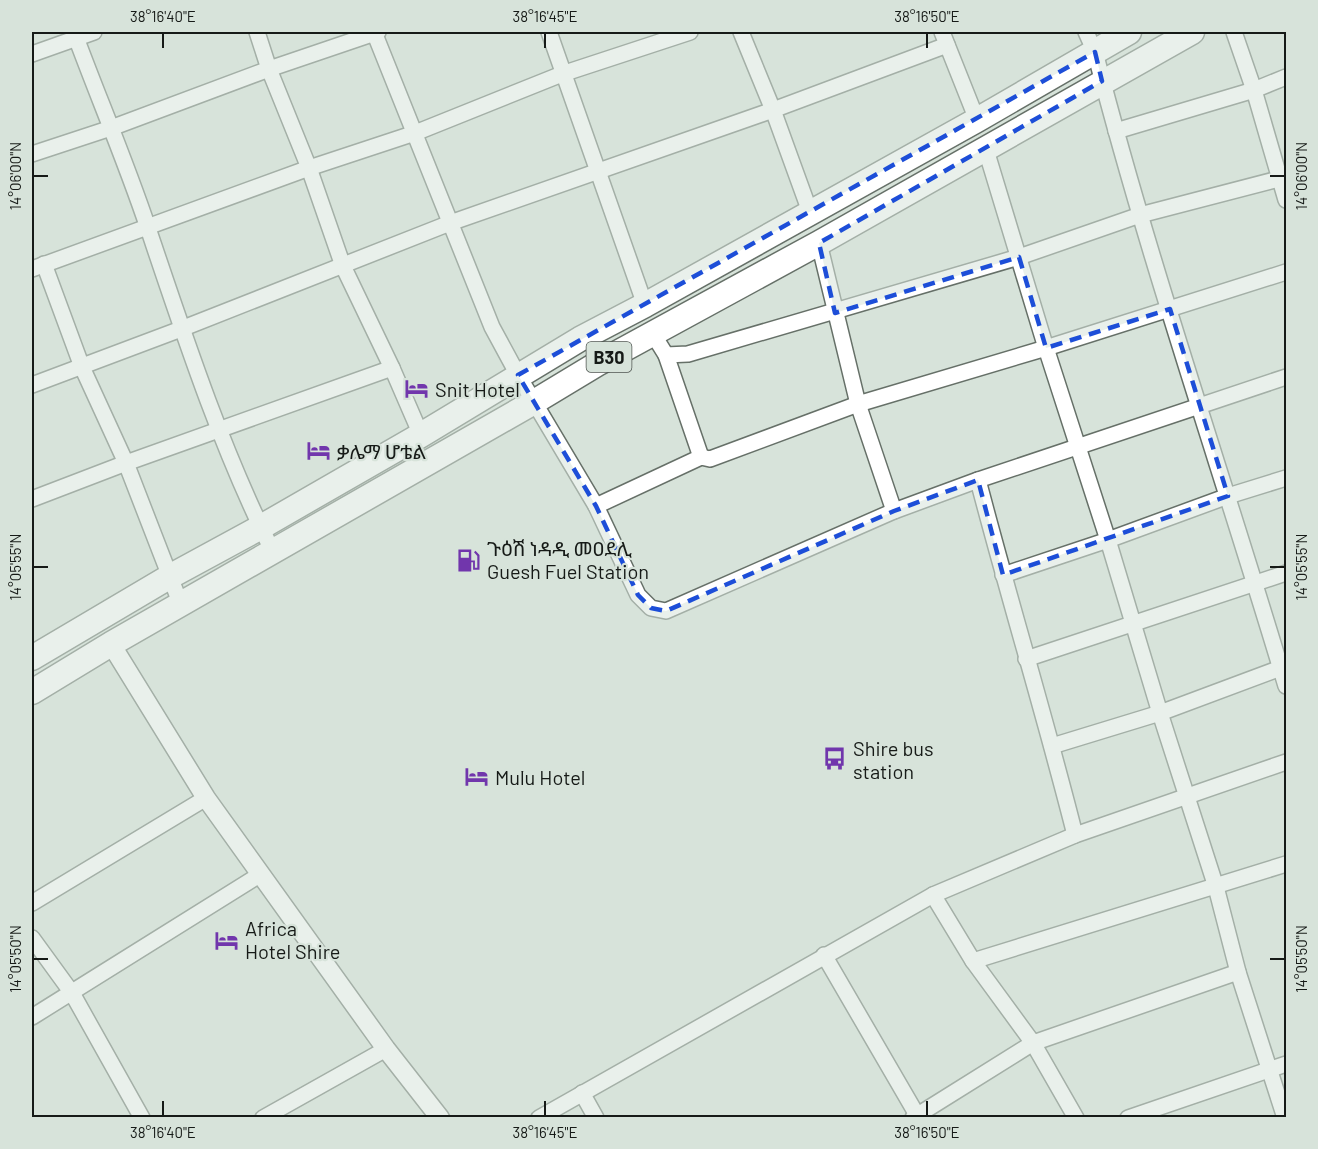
<svg xmlns="http://www.w3.org/2000/svg" width="1318" height="1149" font-family="Barlow,'Noto Sans Ethiopic',sans-serif">
<style>
.lines{fill:none;stroke-linecap:round;stroke-linejoin:round}
.minor-casing{stroke:#667068;stroke-width:18}
.tertiary-casing{stroke:#667068;stroke-width:21}
.trunk-casing{stroke:#667068;stroke-width:27}
.minor{stroke:#fff;stroke-width:15}
.tertiary{stroke:#fff;stroke-width:18}
.trunk{stroke:#fff;stroke-width:24}
.marked{fill:none;stroke:#1d4ed8;stroke-width:4.5;stroke-dasharray:12 8;stroke-linejoin:round}
.ticks{fill:none;stroke:#161a17;stroke-width:2}
.labels{text-anchor:middle;dominant-baseline:central;stroke-width:4.5;stroke-linejoin:round;paint-order:stroke}
.shield{fill:#d7e3da;stroke:#505652;stroke-width:1.5}
.shield-label{font-size:18px;font-weight:bold;fill:#161a17}
.poi-label{font-size:20px;fill:#161a17;stroke:#d7e3da;text-anchor:start}
.neatline{fill:none;stroke:#161a17;stroke-width:2}
.ticks-label{font-size:15px;text-anchor:middle;fill:#161a17}
</style>
<rect width="100%" height="100%" fill="#d7e3da"/>
<g class="lines">
<defs>
<g id="minor">
<path d="M74,32c24,65 52,130 74,196 37,110 73,220 125,324"/>
<polyline points="257,32 269,69 309,168 343,266 392,368 421,435"/>
<polyline points="374,32 492,327 518,375 596,506 638,595 651,608 666,611 894,511 978,480 1286,377"/>
<polyline points="549,32 645,305"/>
<polyline points="741,32 773,110 810,212"/>
<polyline points="942,32 977,120"/>
<path d="M1086,32l9,20c55,214 128,423 191,634"/>
<polyline points="1234,32 1254,90 1286,200"/>
<polyline points="32,54 94,32"/>
<polyline points="1116,131 1254,90 1286,77"/>
<polyline points="986,150 1046,348 1108,540 1160,713 1216,887 1238,972 1285,1118"/>
<polyline points="32,154 111,128 269,69 378,32"/>
<polyline points="819,243 858,404 894,511"/>
<polyline points="44,264 82,367 126,463 181,605"/>
<polyline points="32,269 309,168 415,133 562,74 690,32"/>
<polyline points="653,334 666,355 701,457"/>
<polyline points="666,355 688,354 1019,257 1140,215 1286,177"/>
<polyline points="32,385 181,329 450,223 773,110 947,45"/>
<path d="M978,480c31,119 67,236 97,355"/>
<polyline points="32,499 126,463 392,368"/>
<polyline points="596,506 701,457 710,459 858,404 1046,348 1286,272"/>
<polyline points="1003,575 1108,540 1228,496 1286,478"/>
<polyline points="1026,659 1286,573"/>
<polyline points="1052,746 1160,713 1286,666"/>
<polyline points="933,895 973,961 1033,1043 1076,1118"/>
<polyline points="32,903 206,798"/>
<polyline points="32,938 72,993 142,1118"/>
<polyline points="824,955 917,1115"/>
<polyline points="973,961 1286,864"/>
<polyline points="32,1017 261,874"/>
<polyline points="582,1093 596,1118"/>
<polyline points="263,1118 386,1049"/>
<polyline points="539,1118 933,895 1075,835 1286,762"/>
<polyline points="913,1118 1033,1043 1238,972"/>
<polyline points="1128,1118 1286,1064"/>
</g>
<polyline id="tertiary" points="111,644 206,798 386,1049 440,1118"/>
<g id="trunk">
<polyline points="32,658 169,577 261,527 421,435 580,339 645,305 977,120 1129,32"/>
<polyline points="32,692 111,644 534,402 597,364 819,243 1192,32"/>
</g>
</defs>
<!-- minor casing -->
<use href="#minor" class="minor-casing"/>
<!-- tertiary casing -->
<use href="#tertiary" class="tertiary-casing"/>
<!-- trunk casing -->
<use href="#trunk" class="trunk-casing"/>
<!-- minor -->
<use href="#minor" class="minor"/>
<!-- tertiary -->
<use href="#tertiary" class="tertiary"/>
<!-- trunk -->
<use href="#trunk" class="trunk"/>
</g>
<!-- marked area -->
<path d="M0 0H1318V1149H0ZM1095,52l7,29 -283,162 16,70 184,-56 27,91 124,-39 58,187 -225,79 -25,-95 -84,31 -228,100 -15,-3 -13,-13 -42,-89 -78,-131z" fill="#d7e3da" fill-opacity=".55" fill-rule="evenodd"/>
<path class="marked" d="M1095,52l7,29 -283,162 16,70 184,-56 27,91 124,-39 58,187 -225,79 -25,-95 -84,31 -228,100 -15,-3 -13,-13 -42,-89 -78,-131z"/>
<!-- ticks -->
<path class="ticks" d="M163,33v15M545,33v15M927,33v15M33,176h15M1270,176h15M33,567h15M1270,567h15M33,959h15M1270,959h15M163,1101v15M545,1101v15M927,1101v15"/>
<!-- icons -->
<defs>
<symbol id="hotel-bare" viewBox="-9 -9 18 18"><path d="M-6-4.5h1.5V1H6V5H4.5V3h-9V5H-6ZM-4 0a1.8 1.8 0 1 1 3.6 0ZM.5 0V-2.5h3Q6-2.5 6 0Z" fill="#7136ac" stroke="#d7e3da" stroke-width="2.5" paint-order="stroke"/></symbol>
<symbol id="fuel-bare" viewBox="-9 -9 18 18"><path d="M-5.5-6h7V0h2V4h1.3V-2.5L3-4.5l.8-.8L6-3V5H2.5V1h-1V6h-7ZM-4.2-4.7v3.2H.2V-4.7Z" fill="#7136ac" stroke="#d7e3da" stroke-width="2.5" paint-order="stroke"/></symbol>
<symbol id="bus-bare" viewBox="-9 -9 18 18"><path d="M-5-6H5V4H4V6H2V4H-2V6H-4V4H-5ZM-3.5-4V0h7V-4ZM-3.5 1.2v1.5H-2V1.2ZM2 1.2v1.5H3.5V1.2Z" fill="#7136ac" stroke="#d7e3da" stroke-width="2.5" paint-order="stroke"/></symbol>
</defs>
<g fill-rule="evenodd">
<use href="#hotel-bare" x="400" y="372" width="33" height="33"/>
<use href="#hotel-bare" x="302" y="434" width="33" height="33"/>
<use href="#fuel-bare" x="452" y="544" width="33" height="33"/>
<use href="#bus-bare" x="818" y="742" width="33" height="33"/>
<use href="#hotel-bare" x="460" y="760" width="33" height="33"/>
<use href="#hotel-bare" x="210" y="924" width="33" height="33"/>
</g>
<g class="labels">
<!-- shield labels -->
<rect class="shield" x="586.5" y="342" width="45" height="30" rx="4.5"/>
<g class="shield-label">
<text x="609" y="357">B30</text>
</g>
<!-- poi labels -->
<g class="poi-label">
<text x="435" y="389">Snit Hotel</text>
<text x="337" y="451">ቃሌማ ሆቴል</text>
<text x="487" y="548">ጉዕሽ ነዳዲ መዐደሊ<tspan x="487" dy="23">Guesh Fuel Station</tspan></text>
<text x="853" y="748">Shire bus<tspan x="853" dy="23">station</tspan></text>
<text x="495" y="777">Mulu Hotel</text>
<text x="245" y="928">Africa<tspan x="245" dy="23">Hotel Shire</tspan></text>
</g>
</g>
<!-- border -->
<rect width="1318" height="1149" fill="none" stroke="#d7e3da" stroke-width="66"/>
<rect x="33" y="33" width="1252" height="1083" class="neatline"/>
<g class="ticks-label">
<text x="163" y="22">38°16'40"E</text>
<text x="545" y="22">38°16'45"E</text>
<text x="927" y="22">38°16'50"E</text>
<text transform="translate(16 176) rotate(-90)" y="5">14°06'00"N</text>
<text transform="translate(1302 176) rotate(-90)" y="5">14°06'00"N</text>
<text transform="translate(16 567) rotate(-90)" y="5">14°05'55"N</text>
<text transform="translate(1302 567) rotate(-90)" y="5">14°05'55"N</text>
<text transform="translate(16 959) rotate(-90)" y="5">14°05'50"N</text>
<text transform="translate(1302 959) rotate(-90)" y="5">14°05'50"N</text>
<text x="163" y="1138">38°16'40"E</text>
<text x="545" y="1138">38°16'45"E</text>
<text x="927" y="1138">38°16'50"E</text>
</g>
</svg>
